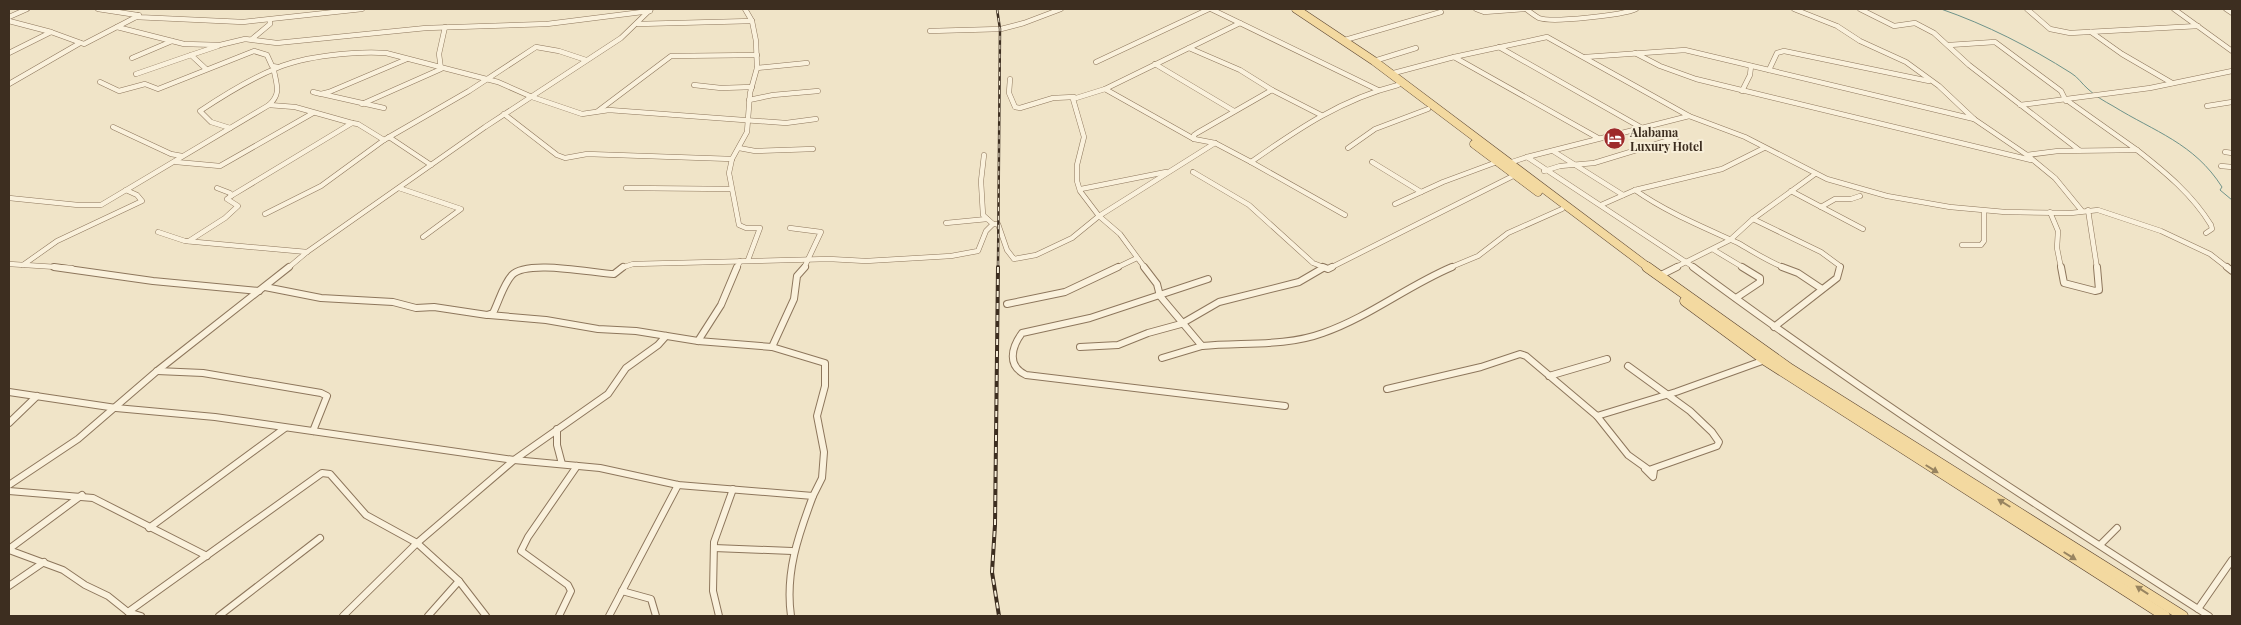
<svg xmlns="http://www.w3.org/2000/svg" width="2241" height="625" font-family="'Playfair Display',serif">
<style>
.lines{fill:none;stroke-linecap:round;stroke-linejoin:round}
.stream{stroke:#6f938a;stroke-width:1}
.street-far1-casing{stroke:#8d765c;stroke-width:5.5}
.street-casing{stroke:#8d765c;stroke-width:8}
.primary-far1-casing{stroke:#5b4430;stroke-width:9}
.primary-casing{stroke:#5b4430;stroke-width:11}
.street-far1{stroke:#faf1dc;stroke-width:4.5}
.street{stroke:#faf1dc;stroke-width:6}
.primary-far1{stroke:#f3d9a0;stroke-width:8}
.primary{stroke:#f3d9a0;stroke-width:10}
.rail-far1-casing{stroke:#3d2e20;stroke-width:2.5}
.rail-casing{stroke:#3d2e20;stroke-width:4}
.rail-far1{stroke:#f7eed8;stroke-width:1;stroke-dasharray:4.5;stroke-linecap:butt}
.rail{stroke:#f7eed8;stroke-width:2;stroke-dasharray:6;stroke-linecap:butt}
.oneway{fill:#988460}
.labels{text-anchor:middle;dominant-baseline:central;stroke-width:4;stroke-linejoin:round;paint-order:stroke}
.poi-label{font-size:12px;font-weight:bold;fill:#3d2e20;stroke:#f7eed8;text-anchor:start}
</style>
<rect width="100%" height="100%" fill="#f0e4c8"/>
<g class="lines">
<!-- stream -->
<path class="stream" d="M1941,9c46,16 89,38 130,64 7,4 11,11 17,16 7,7 16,12 25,17 42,26 81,37 109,81l-2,3 12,10"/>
<defs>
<g id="street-far1">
<polyline points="98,9 137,15"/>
<polyline points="745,9 752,21 756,41 757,68 750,93 747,132 732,159 729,173 739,225 746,228 760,228 748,260"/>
<polyline points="1211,9 1378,90"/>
<polyline points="1476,9 1484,12 1524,9"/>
<path d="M1526,9c4,3 9,7 13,9 13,5 84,-3 97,-9"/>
<polyline points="1794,9 1837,26 1860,41 1906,62 1939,86 1974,119 2027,155 2055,178 2082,211"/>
<polyline points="1860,9 1894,26 1915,23 1934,33 1969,65 2079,150"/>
<polyline points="2027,9 2050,29 2070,33 2198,26"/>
<polyline points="2174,9 2232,51"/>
<polyline points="2226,9 2232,13"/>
<polyline points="139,15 135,17 243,22 362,9"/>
<polyline points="9,17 27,9"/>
<polyline points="9,21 51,32 84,44 138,16"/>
<polyline points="638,24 752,21"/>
<polyline points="117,27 184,44 220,45 245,39 277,43 426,28 547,24 650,11"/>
<polyline points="930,31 1001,29 1024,23 1061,9"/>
<polyline points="2091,32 2122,54 2172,83"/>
<polyline points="252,39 270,24 270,20"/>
<polyline points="1345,40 1441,12"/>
<polyline points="1949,45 1995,42 2061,91 2066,101"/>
<polyline points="1499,47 1642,128"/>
<polyline points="1189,48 1240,70 1272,90"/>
<polyline points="9,53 51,32"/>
<polyline points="1635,53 1660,66 1696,79 2031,160"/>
<polyline points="1454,57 1598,138"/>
<polyline points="1585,57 1685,50 1974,119"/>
<polyline points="132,58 172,41"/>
<polyline points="1374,61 1416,48"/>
<polyline points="1096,62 1209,9"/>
<polyline points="1155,64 1234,111"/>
<polyline points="757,68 807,63"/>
<polyline points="206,69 191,55 218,46"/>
<polyline points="1769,70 1777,53 1784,51 1929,81"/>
<polyline points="136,74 191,55"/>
<polyline points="1390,74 1454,57 1547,37 1689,116 1745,137 1827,179 1887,196 1950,207 2005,212 2071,213 2098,210 2161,231 2210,254 2228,268"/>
<polyline points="1010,79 1009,93 1015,107 1020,108 1053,98 1074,97"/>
<polyline points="100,82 119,91 145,84 158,89 254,51 267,55 272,66 278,67"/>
<polyline points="9,84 80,43"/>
<polyline points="694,85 721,88 752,87"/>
<path d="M1105,89l89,50 21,4 36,19c47,-33 91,-63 147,-77"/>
<polyline points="1742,91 1750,75 1751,66"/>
<polyline points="313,92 321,94 329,92 407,59"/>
<polyline points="322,94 384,108"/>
<polyline points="749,100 773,95 818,91"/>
<polyline points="362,104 441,69 439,54 445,27"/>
<polyline points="269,105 295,107 352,123"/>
<polyline points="2020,105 2150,88 2232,71"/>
<polyline points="2207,106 2232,102"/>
<polyline points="598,111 671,56 757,55"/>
<polyline points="504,114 557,155 565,158 587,154 732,159"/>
<polyline points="113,127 171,154 182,156"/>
<path d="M230,128l-19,-6 -11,-11c24,-16 49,-32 77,-43 27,-12 80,-17 109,-15l112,29 34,15 50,17 27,-4 177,13 30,-4"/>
<polyline points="389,137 431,165"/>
<polyline points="1194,139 1194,135 1197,133 1272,90 1321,115"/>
<polyline points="739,148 755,151 813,149"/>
<polyline points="1348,148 1375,129 1428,109"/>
<path d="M2137,150c28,22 55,44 74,75l1,4 -6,4"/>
<polyline points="1553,151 1623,195"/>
<polyline points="2225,152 2232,153"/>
<polyline points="984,155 981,181 983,215 993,224 998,224 1007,250 1014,259 1036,255 1072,238 1099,216 1215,143"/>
<polyline points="2027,155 2058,151 2137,150 2068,101"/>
<polyline points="1527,157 1689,116"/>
<polyline points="176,162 220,166 313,113"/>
<polyline points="1251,162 1345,215"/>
<polyline points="1372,162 1421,192"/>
<polyline points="1509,163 1527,157 1695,268"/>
<polyline points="2221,166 2232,167"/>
<polyline points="1544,171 1560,166 1594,163 1676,138"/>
<polyline points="1193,172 1249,205 1313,263 1326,268"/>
<polyline points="217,188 230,193 231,196"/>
<polyline points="399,188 461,209 423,237"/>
<polyline points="626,188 731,189"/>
<polyline points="1081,189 1166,172"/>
<path d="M1635,190c31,22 68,37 103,53 16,9 29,18 47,25"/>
<polyline points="1791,191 1863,229"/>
<path d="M9,198l69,7h23l168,-100c12,-11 8,-19 5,-34"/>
<polyline points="1395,204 1443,182 1497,162"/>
<polyline points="1601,205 1635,190 1722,169 1764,148"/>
<polyline points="1821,207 1835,199 1851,199 1860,196"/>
<polyline points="2088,210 2097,268"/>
<polyline points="2050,212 2058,231 2057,248 2061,268"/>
<polyline points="265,214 321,186 384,140 469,91 536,47 559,51 586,60"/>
<polyline points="1753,219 1821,252 1840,266 1839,268"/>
<polyline points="946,223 987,219"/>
<polyline points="790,228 821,232 804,268"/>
<polyline points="158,232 185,241 307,252"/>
<polyline points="189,241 225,218 238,206 227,199 231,196 352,123 358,124 384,140"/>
<polyline points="1962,245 1981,245 1984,241 1984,211"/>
<polyline points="1714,250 1744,268"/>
<polyline points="9,264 72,268"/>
<polyline points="23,265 57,241 142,201 137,195 126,190"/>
<polyline points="288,268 307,252 485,127 621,38 651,9"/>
<polyline points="621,268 633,264 829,259 866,261 951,256 978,251 986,231 993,224"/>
<polyline points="737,268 740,261"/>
<polyline points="1116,268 1137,258"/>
<polyline points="1145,268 1120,234 1099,216 1080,191 1077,181 1077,165 1084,137 1073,99 1105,89 1240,23"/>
<polyline points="1330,268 1515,175"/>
<polyline points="1449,268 1478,256 1508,233 1562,209"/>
<polyline points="1674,268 1730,240 1753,219 1815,174"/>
</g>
<g id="street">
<polyline points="54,267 153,281 259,291"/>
<polyline points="805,267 797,276 794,299 772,347 825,363 825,386 817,416 824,452 822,478 813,496"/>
<path d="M1144,267l13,17 3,12 42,50c40,-4 83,1 121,-13 46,-16 84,-47 129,-66"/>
<polyline points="1323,267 1328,269 1332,267"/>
<path d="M1693,267c167,124 341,237 516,349"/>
<polyline points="1782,267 1798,273 1822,289"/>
<polyline points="2061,267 2064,283 2095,291 2099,290 2097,267"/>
<polyline points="2227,267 2232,271"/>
<polyline points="1659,276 1677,267"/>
<path d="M1208,279l-118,39 -68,15c-11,15 -15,33 4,42l259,31"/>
<path d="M265,287l56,11 72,4 23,6 18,-1 53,8 6,-2c6,-12 10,-28 19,-38 15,-16 80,-2 102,-1l9,-7"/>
<polyline points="1736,298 1760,282 1760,278 1742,267"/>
<polyline points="1007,304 1065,292 1118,267"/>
<polyline points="489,315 546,320 598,329 636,331 698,341 772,347"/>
<polyline points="1774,327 1837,278 1840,267"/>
<polyline points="698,341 721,305 737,267"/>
<polyline points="1080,347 1118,345 1148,333 1181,324 1219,302 1299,282 1323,268"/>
<polyline points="1162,358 1202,346"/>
<polyline points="157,371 203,373 321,393 327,396 313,431"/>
<polyline points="1549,376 1607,359"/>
<polyline points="1387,389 1481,367 1520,354 1526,356 1597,416 1676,392 1765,360"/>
<path d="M9,392l107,16 99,9 299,43 86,8 78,17 135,11c-15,40 -28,77 -22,120"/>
<polyline points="1597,416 1628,455 1649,470 1717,446 1719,442 1712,432 1690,411 1628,366"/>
<polyline points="9,423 37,396"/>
<polyline points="557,429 557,445 562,464"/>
<polyline points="1645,469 1653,477 1654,470"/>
<polyline points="9,485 78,439 157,371 289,267"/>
<polyline points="9,491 93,498 207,556"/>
<polyline points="149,528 285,428"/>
<polyline points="2100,545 2117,528"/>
<polyline points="714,548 792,551"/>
<polyline points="9,549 82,495"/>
<polyline points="9,550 63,570 85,585 108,596 128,612 141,616"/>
<polyline points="9,586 44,562"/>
<polyline points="622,591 651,599 656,616"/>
<polyline points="2198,609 2232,560"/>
<polyline points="128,612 322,473 330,474 366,515 417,543 459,581 486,616"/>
<polyline points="219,616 320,538"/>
<polyline points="343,616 417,543 514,460 608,394 626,368 658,345 666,336"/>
<polyline points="428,616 459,581"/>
<polyline points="559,616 571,591 568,585 521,551 528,537 577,466"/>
<polyline points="609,616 678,485"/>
<polyline points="719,616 713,591 714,542 733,489"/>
</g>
<g id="primary-far1">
<polyline points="1296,9 1374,61 1649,268"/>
<polyline points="1474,144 1538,192"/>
</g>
<g id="primary">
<polyline points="1647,267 1790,369 2183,616"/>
<polyline points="1685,301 1765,360 2165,616"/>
</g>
</defs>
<!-- street-far1 casing -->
<use href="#street-far1" class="street-far1-casing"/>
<!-- street casing -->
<use href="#street" class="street-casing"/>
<!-- primary-far1 casing -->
<use href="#primary-far1" class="primary-far1-casing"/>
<!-- primary casing -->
<use href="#primary" class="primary-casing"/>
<!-- street-far1 -->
<use href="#street-far1" class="street-far1"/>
<!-- street -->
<use href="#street" class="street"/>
<!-- primary-far1 -->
<use href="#primary-far1" class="primary-far1"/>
<!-- primary -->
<use href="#primary" class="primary"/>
<defs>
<polyline id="rail-far1" points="997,9 1000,29 998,268"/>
<polyline id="rail" points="998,267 995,525 992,572 999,616"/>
</defs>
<!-- rail-far1 casing -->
<use href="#rail-far1" class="rail-far1-casing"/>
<!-- rail casing -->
<use href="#rail" class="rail-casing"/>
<!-- rail-far1 -->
<use href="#rail-far1" class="rail-far1"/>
<!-- rail -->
<use href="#rail" class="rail"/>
</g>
<!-- one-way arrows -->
<defs><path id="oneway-solid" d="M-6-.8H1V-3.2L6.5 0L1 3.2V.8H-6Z" transform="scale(1.25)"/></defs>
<g class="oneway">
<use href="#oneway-solid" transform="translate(1932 469) rotate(32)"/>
<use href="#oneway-solid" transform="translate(2004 503) rotate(-148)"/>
<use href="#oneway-solid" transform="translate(2070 556) rotate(32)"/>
<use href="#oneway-solid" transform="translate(2142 590) rotate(-147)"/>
</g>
<!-- icons -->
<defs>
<symbol id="hotel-disc" viewBox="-11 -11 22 22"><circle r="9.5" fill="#9e2a2b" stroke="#f7eed8"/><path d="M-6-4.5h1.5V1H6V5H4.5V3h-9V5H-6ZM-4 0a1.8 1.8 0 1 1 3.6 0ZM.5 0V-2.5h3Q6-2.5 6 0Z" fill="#fff"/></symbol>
</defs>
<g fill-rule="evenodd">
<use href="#hotel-disc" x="1602" y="126" width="25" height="25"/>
</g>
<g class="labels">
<!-- poi labels -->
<g class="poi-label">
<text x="1630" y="132">Alabama<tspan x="1630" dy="14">Luxury Hotel</tspan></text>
</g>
</g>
<!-- border -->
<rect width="2241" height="625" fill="none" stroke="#3d2e20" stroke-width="20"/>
</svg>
